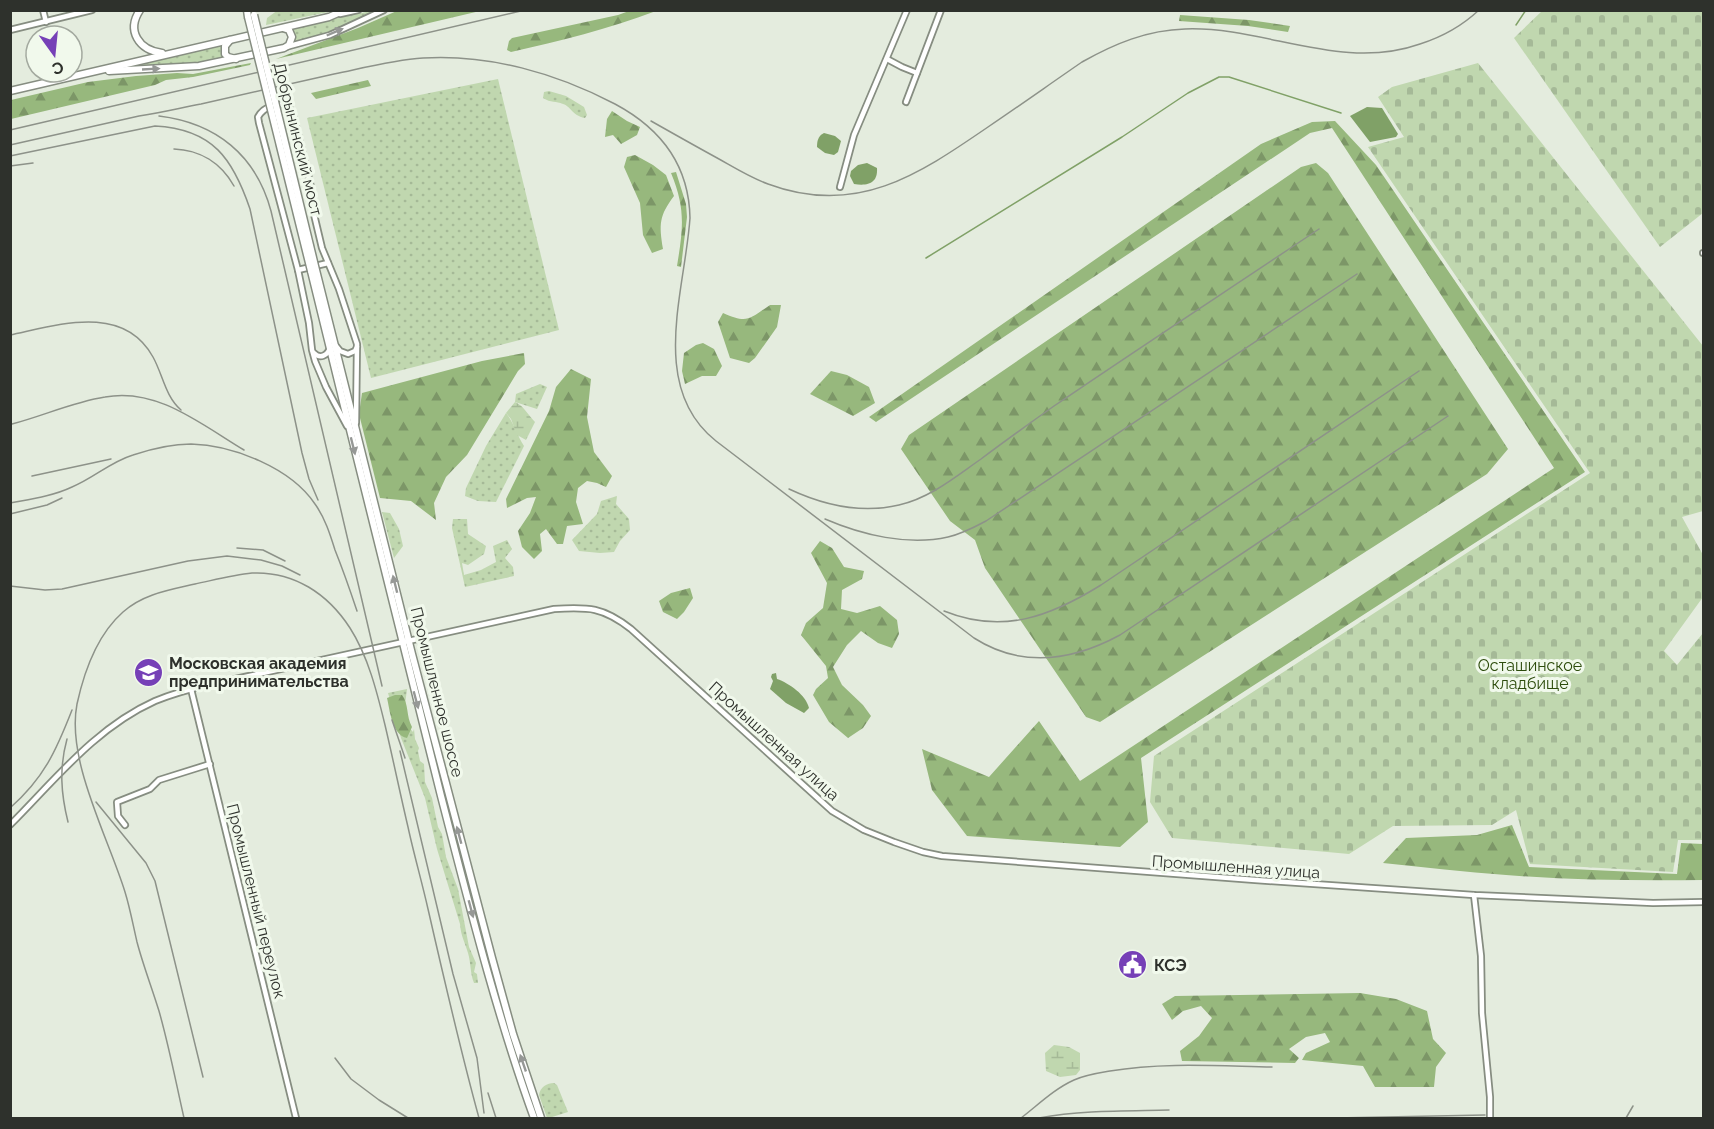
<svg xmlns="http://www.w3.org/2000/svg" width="1714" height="1129" font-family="Raleway,sans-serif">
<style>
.grass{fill:url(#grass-dots)}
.forest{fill:url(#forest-firs)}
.wetland{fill:url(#wetland-marsh)}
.cemetery{fill:url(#cemetery-stones)}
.water{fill:#80a167}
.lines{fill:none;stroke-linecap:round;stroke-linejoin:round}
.stream{stroke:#80a167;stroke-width:1.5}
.minor-casing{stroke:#868d81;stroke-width:8}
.major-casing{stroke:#868d81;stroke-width:9}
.minor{stroke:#fff;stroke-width:4.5}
.major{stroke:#fff;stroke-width:6}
.rail{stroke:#8d9289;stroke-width:1.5}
.major-bridge-casing{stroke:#868d81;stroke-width:9;stroke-linecap:butt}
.major-bridge{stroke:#fff;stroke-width:6}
.oneway{fill:#969896}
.labels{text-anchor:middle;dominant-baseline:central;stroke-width:6;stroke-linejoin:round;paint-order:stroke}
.street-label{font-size:16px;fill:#2e312c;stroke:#f1f9ec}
.poi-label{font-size:16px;font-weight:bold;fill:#2e312c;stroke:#f1f9ec;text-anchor:start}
.park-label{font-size:16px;fill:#2d4c0c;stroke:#f1f9ec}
</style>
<defs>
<pattern id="grass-dots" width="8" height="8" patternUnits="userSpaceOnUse" patternTransform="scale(1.5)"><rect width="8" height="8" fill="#c0d7af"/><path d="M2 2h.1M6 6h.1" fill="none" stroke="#a5b997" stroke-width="1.8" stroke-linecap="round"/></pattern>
<pattern id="forest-firs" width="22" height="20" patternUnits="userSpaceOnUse" patternTransform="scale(1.5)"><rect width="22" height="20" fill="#97b87d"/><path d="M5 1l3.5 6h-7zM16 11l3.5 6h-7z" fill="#7c9667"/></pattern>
<pattern id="wetland-marsh" width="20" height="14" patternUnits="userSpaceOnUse" patternTransform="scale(1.5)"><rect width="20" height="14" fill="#c0d7af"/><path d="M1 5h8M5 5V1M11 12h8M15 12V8" fill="none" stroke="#a5b997"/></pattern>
<pattern id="cemetery-stones" width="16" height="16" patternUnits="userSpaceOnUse" patternTransform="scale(1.5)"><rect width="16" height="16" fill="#c0d7af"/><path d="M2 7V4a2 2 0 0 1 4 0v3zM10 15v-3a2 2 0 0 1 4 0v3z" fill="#a5b997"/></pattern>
</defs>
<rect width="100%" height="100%" fill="#e4ecde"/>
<!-- grass -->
<g class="grass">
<polygon points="278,10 333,10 333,11 266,25 267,18"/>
<path d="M371,11h7l-49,21 -36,11c4,-6 2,-11 -4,-15z"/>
<polygon points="223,44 221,51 224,58 189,66 128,67"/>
<polygon points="498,79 559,330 371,378 307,118"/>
<path d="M549,91l17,5 18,11 3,8 -2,3c-14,-3 -13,-11 -22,-14 -7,-3 -12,-1 -20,-6l1,-6z"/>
<polygon points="540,384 547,387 537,409 515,402 516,394"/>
<path d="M506,413c8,10 11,22 18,33l-28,56 -18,-1 -13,-5 1,-8 20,-42z"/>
<polygon points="617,496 616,504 629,519 630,530 620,541 614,552 600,553 579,551 572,540 597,514 601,501"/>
<polygon points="382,512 390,513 399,529 403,546 394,558"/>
<polygon points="453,519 467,519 468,534 486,546 484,554 468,565 462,563 464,575 481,570 496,562 493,546 507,540 512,549 505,558 513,567 514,576 465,587 452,528"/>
<polygon points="408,651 409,652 466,868 463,869"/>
<path d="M407,689l-3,24 3,12 6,7 1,-3 1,10 4,9 -1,3 2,10 4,3 1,18 7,16 6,29 4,7 4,23 12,32 11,58 7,16 -2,9 3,2 1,9h-4c-4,-10 -3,-20 -6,-30 -3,-11 -7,-16 -8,-29l-23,-75 -12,-51 -24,-60 -13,-45z"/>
<path d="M554,1083l3,2 11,27 -19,6h-2l-8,-23c1,-8 8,-12 15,-12z"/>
</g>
<!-- forest -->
<g class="forest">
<polygon points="399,10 480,11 276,59 358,28"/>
<path d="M629,11h27c-48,18 -96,30 -145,41l-4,-2 2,-9 3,-3 106,-23z"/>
<polygon points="1180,15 1249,20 1290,26 1288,32 1248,26 1179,21"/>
<polygon points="251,63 250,65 193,77 166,80 155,85 11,119 11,100 88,82 136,76 177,73 193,74"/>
<polygon points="368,80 371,86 316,99 311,93"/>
<polygon points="612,111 627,121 640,127 637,135 621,144 613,135 605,137 607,119"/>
<polygon points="1335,121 1376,165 1585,472 1141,758 1148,822 1120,847 967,836 932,790 922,749 989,777 1039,721 1080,781 1554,468 1332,128 1310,133 876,422 869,417 1261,144 1312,122"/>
<path d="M635,155l18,10 13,10 8,21c-15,20 -15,28 -11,53l-11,4 -9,-18 -3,-32 -16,-36 3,-10z"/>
<polygon points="1316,163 1328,173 1508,449 1487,474 1100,722 1086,717 985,568 975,540 950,521 901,449 909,435 1301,167"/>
<path d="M676,172l10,32 1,13 -6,50 -4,-1c6,-37 9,-57 -6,-93z"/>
<path d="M770,305h11l-4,22 -22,31 -6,5 -19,-5 -12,-36 5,-9c25,11 26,6 47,-8z"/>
<polygon points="703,343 714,349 722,366 716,376 702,376 685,384 682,371 684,353 696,345"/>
<polygon points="524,353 525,364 518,371 467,455 446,477 434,503 436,520 411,501 380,498 359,414 362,393 482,361"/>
<polygon points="571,369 591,379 587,417 594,452 612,476 606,487 597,483 587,481 578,488 576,502 583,524 567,526 563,544 557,544 546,529 540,534 542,551 534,559 522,547 518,531 530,513 536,497 527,498 507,508 506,499 549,411 556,387"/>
<polygon points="831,371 847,375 869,387 875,403 853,416 810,394"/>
<polygon points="820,541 832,548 844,567 864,571 862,579 842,590 841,609 857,613 880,606 897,620 899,634 892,648 878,643 861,631 847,645 833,667 842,685 863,705 871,716 863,728 848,738 829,722 813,695 816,689 828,678 826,666 801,635 806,623 823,608 827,583 811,553"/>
<polygon points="690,588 693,598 684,612 677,619 663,612 659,601 671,593"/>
<path d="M395,695h7c7,9 4,21 10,32l-5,11c-15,-3 -17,-27 -20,-40z"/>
<path d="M1512,825l17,42 148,7 4,-31 22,1v36c-65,1 -131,0 -197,-5 -41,-3 -82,-8 -123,-12l23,-25 71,-3z"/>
<polygon points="1360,993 1396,999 1427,1011 1433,1039 1446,1053 1436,1067 1434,1087 1375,1087 1363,1066 1302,1060 1306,1053 1330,1042 1325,1033 1306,1037 1289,1049 1299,1058 1295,1063 1182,1061 1180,1051 1199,1036 1212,1018 1201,1006 1183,1011 1172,1020 1162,1004 1175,996"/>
</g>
<!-- wetland -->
<g class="wetland">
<path d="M515,402c9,4 13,13 20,20l-9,18 -9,-5 -6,-16 -5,-6z"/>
<polygon points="1054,1045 1069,1047 1080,1053 1080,1070 1076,1075 1060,1077 1046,1071 1045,1053"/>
</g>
<!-- cemetery -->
<g class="cemetery">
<polygon points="1543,10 1703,11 1703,213 1660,247 1514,38"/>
<polygon points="1478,63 1703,346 1703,511 1682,517 1703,555 1703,597 1664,651 1677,665 1703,633 1703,840 1678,840 1673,872 1530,864 1516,810 1492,825 1393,826 1349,854 1172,838 1150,802 1154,756 1590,473 1368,147 1404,137 1378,97 1392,87"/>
</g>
<!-- water -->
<g class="water">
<polygon points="1367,107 1382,108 1398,134 1396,137 1370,142 1350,116"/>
<path d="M824,133l11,3 6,5 -3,11 -4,3 -9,-2 -8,-6c0,-6 1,-11 7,-14z"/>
<path d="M867,163l10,5c1,16 -10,18 -23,16l-4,-8 1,-5 7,-6z"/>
<path d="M776,673l1,6c12,4 29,16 32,29l-5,5 -18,-10 -16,-14 3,-8 -2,-4 1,-3z"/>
</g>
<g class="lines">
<!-- stream -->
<g class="stream">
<polyline points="1516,25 1526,10"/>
<polyline points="926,258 1122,137 1188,93 1219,77 1229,77 1341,113"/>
</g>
<defs>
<g id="minor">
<polyline points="43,10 46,22"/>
<polyline points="340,14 358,10"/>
<polyline points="10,30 92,10"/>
<polyline points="286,47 330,35 384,10"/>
<polyline points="887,59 902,67 917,73"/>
<polyline points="906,102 941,10"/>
<polyline points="840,187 854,135 907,10"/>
<polyline points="1703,253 1704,253"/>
<polyline points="298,270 328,263"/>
<polyline points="336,346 340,351 348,354 355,351 357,347"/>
<path d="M314,353c6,6 13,3 16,-5"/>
<path d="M347,426l-21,-39 -11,-26 -3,-11 -3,-27 -11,-53 -39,-147 -1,-6c6,-11 21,-15 31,-11l4,8 18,73 1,19 10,42 17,41 18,55 -1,79"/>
<polyline points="191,689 296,1118"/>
<path d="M10,825c45,-45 85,-97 145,-124 17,-7 35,-12 53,-16l346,-76c35,-2 49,-2 77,20l201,182 32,19 30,12 29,10 19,4 313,24 219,15 179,8 51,-1"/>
<polyline points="125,825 118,816 117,802 150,789 159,780 210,764"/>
<polyline points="1474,895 1481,956 1482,1013 1490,1097 1490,1118"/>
</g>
<g id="major">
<path d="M140,10c-14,21 -1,40 22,43"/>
<polyline points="247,10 248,17"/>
<polyline points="230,40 225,46 225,54 228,57 236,59"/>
<polyline points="109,71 199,66 284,48 289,45 292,37 289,30 283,28"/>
<polyline points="10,91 329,17 345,10"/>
<polyline points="316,270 412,654 492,958 513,1034 541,1118"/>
<path d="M311,271c43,175 85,350 130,525 28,108 55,217 93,322"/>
</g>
</defs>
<!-- minor casing -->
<use href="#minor" class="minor-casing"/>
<!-- major casing -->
<use href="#major" class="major-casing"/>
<!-- minor -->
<use href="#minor" class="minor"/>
<!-- major -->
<use href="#major" class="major"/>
<!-- rail -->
<g class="rail">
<path d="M159,116c57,7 97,39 112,95l111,475"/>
<path d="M651,121c23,13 46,26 68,38 16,9 32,19 49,25 88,33 150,-9 220,-57 31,-21 62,-43 94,-65 32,-18 65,-32 103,-33 79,-3 156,43 235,15 22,-7 42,-18 59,-34"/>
<polyline points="10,130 525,10"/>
<path d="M10,145l129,-29c21,-3 41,-8 62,-12 44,-10 88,-20 133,-30 29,-6 59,-14 89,-16 66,-4 133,15 192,46 45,24 74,61 75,114 -5,73 -42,169 26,223l258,197c47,30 98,23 146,-3l328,-219"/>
<path d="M174,149c26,1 47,14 60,37"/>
<path d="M10,156l145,-30c58,3 78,33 95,83l52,244 7,26 9,21"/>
<polyline points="10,166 33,163"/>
<path d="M10,335c48,-10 113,-32 143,22 10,18 12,39 28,53"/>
<path d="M12,424c31,-8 61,-22 93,-27 52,-10 97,28 139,53"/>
<polyline points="32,476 111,459"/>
<path d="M789,489c34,16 72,25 110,16 31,-7 56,-28 82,-46 24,-18 49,-36 73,-53 88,-60 177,-118 265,-177"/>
<path d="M10,503c21,-4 43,-7 62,-16 22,-9 38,-25 61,-32 18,-6 39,-11 58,-11 42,1 100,24 124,60 10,14 15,30 20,46 8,20 15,40 22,61"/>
<polyline points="10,514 47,505 62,498"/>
<path d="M825,519c37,16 83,27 123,18 13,-3 25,-9 38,-16l371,-247"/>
<polyline points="237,548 263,550 285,561"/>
<polyline points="10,586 45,590 62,589 188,561 227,556 261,560 282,566 300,575"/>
<path d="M944,611c59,24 107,5 157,-26l318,-214"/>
<polyline points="392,720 405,758"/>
<path d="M67,739c-8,29 -6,55 1,83"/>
<polyline points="400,751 453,974 477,1058 484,1113"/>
<polyline points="96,802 146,863 155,881 203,1077"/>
<path d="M10,808c34,-30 46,-57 62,-98"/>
<polyline points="335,1058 351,1079 379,1100 408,1118"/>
<polyline points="488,1093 496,1118"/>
<path d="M184,1118c-8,-35 -15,-72 -25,-107 -7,-23 -16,-46 -22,-69 -4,-17 -7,-34 -12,-50 -17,-55 -59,-132 -48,-188 7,-32 21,-70 46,-92 20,-18 46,-22 72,-28 19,-4 38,-9 57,-11 42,-2 76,21 98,55 18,28 27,64 35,97 8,34 15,68 23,102 6,28 14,55 20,82 16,70 32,140 51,209"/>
<path d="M1021,1118c17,-13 33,-29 53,-38 11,-5 24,-7 36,-9 53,-9 108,-5 162,-4"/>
<path d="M1039,1118c42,-8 86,-7 130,-8"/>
<polyline points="1156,1118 1335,1118 1485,1115"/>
<polyline points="1626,1118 1633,1106"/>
</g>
<defs>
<g id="major-bridge">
<polyline points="254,15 316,270"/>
<polyline points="248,17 311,271"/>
</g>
</defs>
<!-- major-bridge casing -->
<use href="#major-bridge" class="major-bridge-casing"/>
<!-- major-bridge -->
<use href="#major-bridge" class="major-bridge"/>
</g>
<!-- one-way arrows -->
<defs><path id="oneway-solid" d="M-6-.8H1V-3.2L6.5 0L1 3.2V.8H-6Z" transform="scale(1.5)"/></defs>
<g class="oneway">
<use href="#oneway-solid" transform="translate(335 32) rotate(-23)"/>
<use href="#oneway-solid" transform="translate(151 69) rotate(-3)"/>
<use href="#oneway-solid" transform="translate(353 446) rotate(76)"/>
<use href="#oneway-solid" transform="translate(395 584) rotate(-104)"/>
<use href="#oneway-solid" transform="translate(416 700) rotate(75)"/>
<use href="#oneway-solid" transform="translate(459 835) rotate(-105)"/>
<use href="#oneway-solid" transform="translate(471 909) rotate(75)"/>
<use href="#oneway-solid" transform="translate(523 1063) rotate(-109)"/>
</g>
<!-- icons -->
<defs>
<symbol id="university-disc" viewBox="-11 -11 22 22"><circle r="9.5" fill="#7640b7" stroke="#f1f9ec"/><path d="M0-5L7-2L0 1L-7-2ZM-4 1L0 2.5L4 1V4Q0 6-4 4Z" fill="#fff"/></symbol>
<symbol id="civic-disc" viewBox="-11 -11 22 22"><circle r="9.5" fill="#7640b7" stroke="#f1f9ec"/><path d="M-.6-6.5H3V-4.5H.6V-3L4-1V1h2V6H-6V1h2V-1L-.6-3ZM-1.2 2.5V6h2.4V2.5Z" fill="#fff"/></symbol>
</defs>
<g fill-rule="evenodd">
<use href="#university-disc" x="132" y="656" width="33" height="33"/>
<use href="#civic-disc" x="1116" y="948" width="33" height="33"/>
</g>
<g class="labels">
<!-- street labels -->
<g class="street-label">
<text transform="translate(298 139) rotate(76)">Добрынинский мост</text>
<text transform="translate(437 692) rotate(76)">Промышленное шоссе</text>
<text transform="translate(774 741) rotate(42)">Промышленная улица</text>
<text transform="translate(1236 867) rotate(4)">Промышленная улица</text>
<text transform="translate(256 901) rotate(76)">Промышленный переулок</text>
</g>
<!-- poi labels -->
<g class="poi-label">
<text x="169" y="663">Московская академия<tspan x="169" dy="18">предпринимательства</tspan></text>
<text x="1154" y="965">КСЭ</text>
</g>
<!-- park labels -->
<g class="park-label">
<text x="1530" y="665">Осташинское<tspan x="1530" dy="18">кладбище</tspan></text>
</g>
</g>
<!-- border -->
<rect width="1714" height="1129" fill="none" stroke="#2e312c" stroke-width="24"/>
<!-- north arrow -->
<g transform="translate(54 54) rotate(165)"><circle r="28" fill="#f1f9ec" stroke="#a3a99f" stroke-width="1.5"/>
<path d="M0-4.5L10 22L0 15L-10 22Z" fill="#7640b7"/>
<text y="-9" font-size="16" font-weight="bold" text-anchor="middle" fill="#2e312c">С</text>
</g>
</svg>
